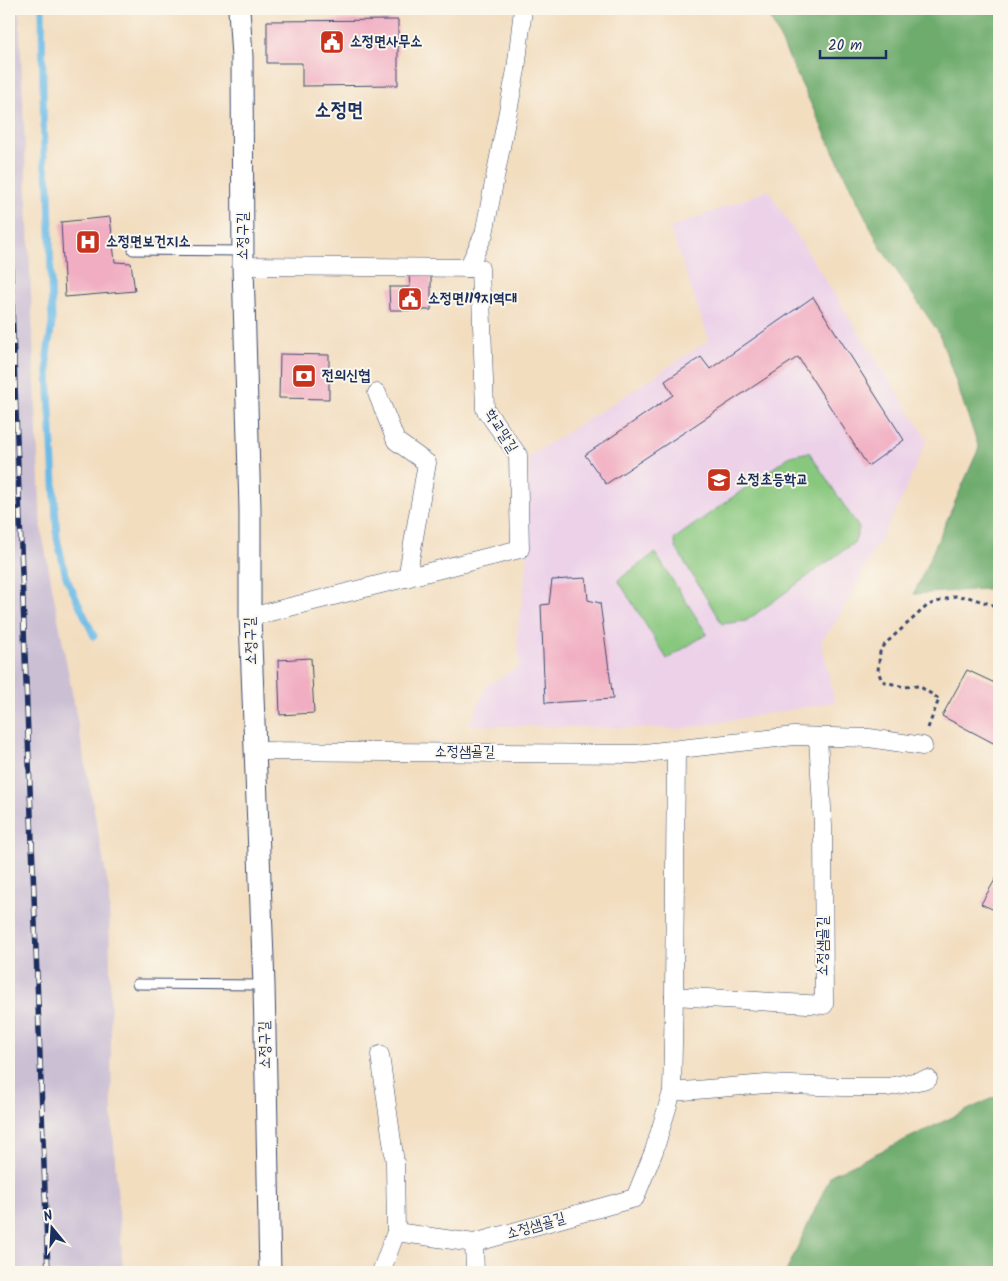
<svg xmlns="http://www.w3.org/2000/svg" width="1008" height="1281" font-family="Kalam,'Poor Story',sans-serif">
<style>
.built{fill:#ecd1e9}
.industrial{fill:#cbbfd4}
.green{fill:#88c77e;stroke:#527b6e}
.forest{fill:#6eac6d;stroke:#446e66}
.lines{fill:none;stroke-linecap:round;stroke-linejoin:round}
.stream{stroke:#6cbbe7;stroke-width:7}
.building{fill:#f1aec2}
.service-casing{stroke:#3b496d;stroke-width:11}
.minor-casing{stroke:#3b496d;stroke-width:19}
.tertiary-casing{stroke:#3b496d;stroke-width:23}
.path{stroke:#3b496d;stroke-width:3;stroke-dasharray:4 4;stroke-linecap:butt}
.service{stroke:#fff;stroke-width:9}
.minor{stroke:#fff;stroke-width:18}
.tertiary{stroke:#fff;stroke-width:21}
.rail-casing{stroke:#1b2f5e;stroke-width:5.5}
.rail{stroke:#fbf7ec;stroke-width:4;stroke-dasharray:11;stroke-linecap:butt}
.labels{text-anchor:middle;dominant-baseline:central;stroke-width:4;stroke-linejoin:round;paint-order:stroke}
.poi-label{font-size:15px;font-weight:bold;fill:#1b2f5e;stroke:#fbf7ec;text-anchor:start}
.street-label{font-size:15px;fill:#1b2f5e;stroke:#fbf7ec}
.district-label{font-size:20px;font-weight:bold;fill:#1b2f5e;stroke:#fbf7ec}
</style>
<rect width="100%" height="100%" fill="#fbf7ec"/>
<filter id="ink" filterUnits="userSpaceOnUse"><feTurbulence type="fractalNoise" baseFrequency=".02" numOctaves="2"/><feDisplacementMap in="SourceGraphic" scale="10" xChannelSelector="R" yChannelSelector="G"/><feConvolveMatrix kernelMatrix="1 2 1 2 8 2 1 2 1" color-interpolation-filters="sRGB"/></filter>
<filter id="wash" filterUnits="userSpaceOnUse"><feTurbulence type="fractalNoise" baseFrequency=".0096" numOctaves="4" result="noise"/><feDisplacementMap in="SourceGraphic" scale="20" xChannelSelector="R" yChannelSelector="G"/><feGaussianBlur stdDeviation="1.12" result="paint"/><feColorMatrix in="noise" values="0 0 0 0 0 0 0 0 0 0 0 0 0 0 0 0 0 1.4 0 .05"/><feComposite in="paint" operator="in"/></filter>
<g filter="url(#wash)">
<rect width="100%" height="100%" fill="#f2ddbf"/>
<!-- built -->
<polygon class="built" points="768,190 927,439 900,503 836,622 821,641 835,702 680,729 469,725 487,685 520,666 517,635 527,567 529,456 603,410 709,340 670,228"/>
<!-- industrial -->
<polygon class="industrial" points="9,9 19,9 41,527 109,890 112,1116 123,1272 9,1272"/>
<!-- green -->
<g class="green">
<polygon points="809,452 859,528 855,542 746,621 722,624 676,548 674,539 790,456"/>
<polygon points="655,553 707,634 667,659 618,580"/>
</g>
<!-- forest -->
<g class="forest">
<polygon points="766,9 999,9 999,588 914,594 979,448 939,333 881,248 845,176"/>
<polygon points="999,1095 999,1272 786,1272 831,1175"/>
</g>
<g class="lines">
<!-- stream -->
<polyline class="stream" points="42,9 44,163 49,186 52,324 47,355 57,538 66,577 94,636"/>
</g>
<g id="blocks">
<!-- building -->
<g class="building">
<polygon points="398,20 398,85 302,86 302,63 267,63 267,21"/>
<polygon points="110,217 115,262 131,263 135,291 65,297 61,222"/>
<polygon points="409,275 431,275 431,310 390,310 389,287 410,287"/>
<polygon points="813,297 904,440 868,466 798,357 606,484 585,455 673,395 665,381 701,357 710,369"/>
<polygon points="280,354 329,355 329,399 279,398"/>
<polygon points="586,578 588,600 600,603 613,699 545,703 541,605 549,604 552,580"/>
<polygon points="311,658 314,713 280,715 278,660"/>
<polygon points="967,670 999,685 999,746 942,716"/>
<polygon points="999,873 999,912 981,904"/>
</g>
</g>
</g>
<g filter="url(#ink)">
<use href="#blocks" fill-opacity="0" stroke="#3b496d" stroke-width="1"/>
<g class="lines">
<defs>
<g id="service">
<polyline points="133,250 242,251"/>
<polyline points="137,984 264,985"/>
</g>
<g id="minor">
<polyline points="243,266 480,268 485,409 518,455 520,549 250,617"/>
<polyline points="468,268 484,234 516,70 523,9"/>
<polyline points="377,393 396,441 427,463 407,578"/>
<polyline points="676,750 674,996 824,1005 823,826 818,737"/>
<polyline points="255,751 636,754 794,736 869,738 923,746"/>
<polyline points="380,1055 395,1163 396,1232"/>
<polyline points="672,1092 766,1084 843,1087 888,1087 928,1079"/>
<polyline points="474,1243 475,1272"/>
<polyline points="381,1272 396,1232 474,1243 635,1198 654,1151 672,1092 674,996"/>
</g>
<polyline id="tertiary" points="239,9 242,57 243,266 250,509 250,617 264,985 270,1272"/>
</defs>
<!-- service casing -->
<use href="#service" class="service-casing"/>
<!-- minor casing -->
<use href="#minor" class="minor-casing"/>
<!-- tertiary casing -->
<use href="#tertiary" class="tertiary-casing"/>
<!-- path -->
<polyline class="path" points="928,728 939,699 919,686 904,687 882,681 878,671 880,652 886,643 928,605 955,596 968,597 996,606 999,604"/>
<!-- service -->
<use href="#service" class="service"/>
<!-- minor -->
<use href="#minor" class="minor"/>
<!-- tertiary -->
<use href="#tertiary" class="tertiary"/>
<defs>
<polyline id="rail" points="9,224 48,1272"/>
</defs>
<!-- rail casing -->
<use href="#rail" class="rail-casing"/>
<!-- rail -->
<use href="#rail" class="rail"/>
</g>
</g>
<!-- icons -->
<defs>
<symbol id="civic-square" viewBox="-11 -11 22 22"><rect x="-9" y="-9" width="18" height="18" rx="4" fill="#c8321e" stroke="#fbf7ec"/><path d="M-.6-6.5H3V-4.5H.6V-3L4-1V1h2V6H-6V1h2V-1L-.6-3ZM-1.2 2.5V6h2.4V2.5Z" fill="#fff"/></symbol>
<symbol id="hospital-square" viewBox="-11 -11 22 22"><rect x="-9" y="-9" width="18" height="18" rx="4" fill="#c8321e" stroke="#fbf7ec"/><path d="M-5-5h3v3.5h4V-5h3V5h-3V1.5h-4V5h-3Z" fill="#fff"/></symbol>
<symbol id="bank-square" viewBox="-11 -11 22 22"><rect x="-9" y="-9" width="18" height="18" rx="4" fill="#c8321e" stroke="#fbf7ec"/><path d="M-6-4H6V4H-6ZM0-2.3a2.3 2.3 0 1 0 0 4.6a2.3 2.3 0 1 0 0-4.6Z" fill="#fff"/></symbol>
<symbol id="school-square" viewBox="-11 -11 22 22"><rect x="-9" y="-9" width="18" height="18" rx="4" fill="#c8321e" stroke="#fbf7ec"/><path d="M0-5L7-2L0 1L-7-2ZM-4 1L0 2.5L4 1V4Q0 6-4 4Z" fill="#fff"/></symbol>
</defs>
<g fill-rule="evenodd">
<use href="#civic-square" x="318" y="28" width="28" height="28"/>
<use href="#hospital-square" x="74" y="228" width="28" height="28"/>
<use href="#civic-square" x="396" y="285" width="28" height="28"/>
<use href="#bank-square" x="290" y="362" width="28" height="28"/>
<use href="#school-square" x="705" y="466" width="28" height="28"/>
</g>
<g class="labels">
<!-- poi labels -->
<g class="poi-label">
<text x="350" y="42">소정면사무소</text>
<text x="106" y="242">소정면보건지소</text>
<text x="428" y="299">소정면119지역대</text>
<text x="322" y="376">전의신협</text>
<text x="736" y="480">소정초등학교</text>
</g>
<!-- street labels -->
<g class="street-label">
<text transform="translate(243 236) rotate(-90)">소정구길</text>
<text transform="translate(501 431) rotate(58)">학교말길</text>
<text transform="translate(251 641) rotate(-92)">소정구길</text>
<text x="465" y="752">소정샘골길</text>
<text transform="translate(823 946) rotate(-90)">소정샘골길</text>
<text transform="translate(265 1045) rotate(-91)">소정구길</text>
<text transform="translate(536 1226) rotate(-16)">소정샘골길</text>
</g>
<!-- district labels -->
<g class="district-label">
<text x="339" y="111">소정면</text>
</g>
</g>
<!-- margin -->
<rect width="1008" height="1281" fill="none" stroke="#fbf7ec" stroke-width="30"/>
<!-- north arrow -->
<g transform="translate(52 1228) rotate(342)" stroke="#fbf7ec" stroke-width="4" paint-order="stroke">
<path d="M0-4L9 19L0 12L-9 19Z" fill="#1b2f5e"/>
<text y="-8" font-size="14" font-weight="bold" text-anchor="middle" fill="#1b2f5e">N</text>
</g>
<!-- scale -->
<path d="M820 50v8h66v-8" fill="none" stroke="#1b2f5e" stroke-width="2.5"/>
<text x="828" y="50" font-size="15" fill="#1b2f5e" stroke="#fbf7ec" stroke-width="4" paint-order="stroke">20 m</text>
</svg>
